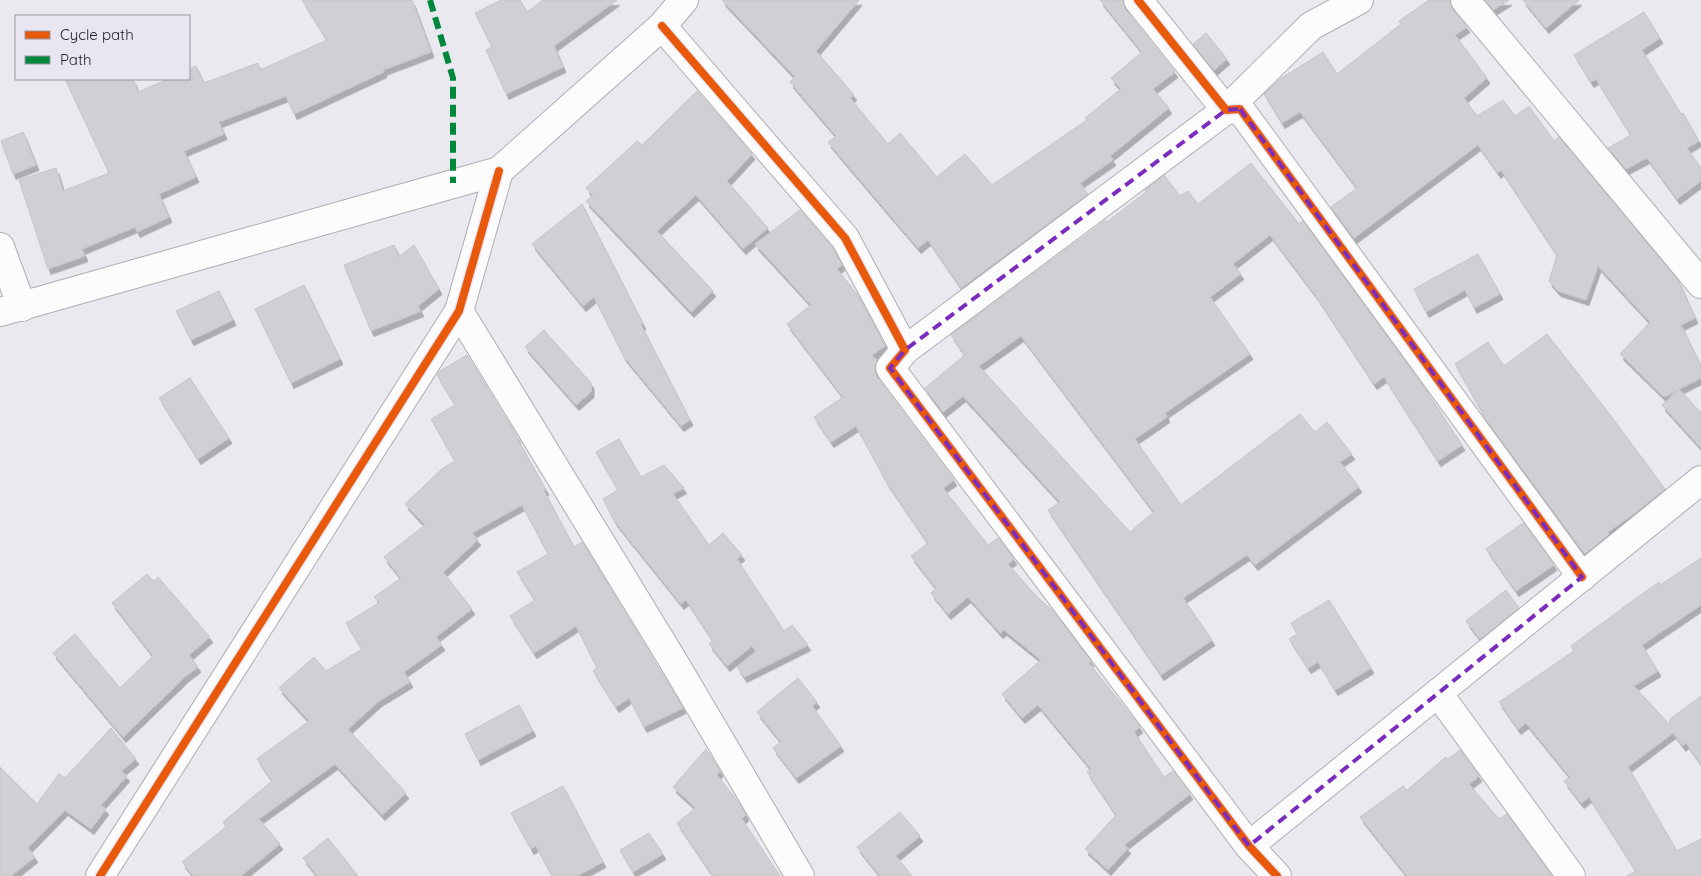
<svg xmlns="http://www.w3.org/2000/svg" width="1701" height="876" font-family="Quicksand,sans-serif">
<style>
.building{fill:#d0cfd4;stroke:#c5c4c8;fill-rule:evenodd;filter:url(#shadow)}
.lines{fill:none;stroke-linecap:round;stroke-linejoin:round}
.minor-casing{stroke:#aeadb1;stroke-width:30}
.major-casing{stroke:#aeadb1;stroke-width:30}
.minor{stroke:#fcfcfd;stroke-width:28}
.major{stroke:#fcfcfd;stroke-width:28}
.quiet{stroke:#00873e;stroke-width:6;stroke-dasharray:12 6;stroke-linecap:butt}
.cycleway-casing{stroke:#e9e6f2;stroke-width:11}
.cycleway{stroke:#e8590c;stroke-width:8}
.marked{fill:none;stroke:#7b2cbf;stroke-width:4;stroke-dasharray:10 6;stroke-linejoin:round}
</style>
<defs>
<filter id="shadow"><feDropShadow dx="3" dy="5.5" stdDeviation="0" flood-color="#0004"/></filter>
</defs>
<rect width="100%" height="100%" fill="#eae9ef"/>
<!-- building -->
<g class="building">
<polygon points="302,0 412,0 431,52 383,70 384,72 294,114 286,96 219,122 224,134 184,151 196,177 159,194 169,217 137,232 135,227 82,249 85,256 48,269 19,180 56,168 63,191 109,173 65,79 133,79 138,92 168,79 189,79 189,69 196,66 204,83 258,63 260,70 327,40"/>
<polygon points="501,0 520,0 527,12 543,0 617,0 554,46 563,67 506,94 486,50 492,47 475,13"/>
<polygon points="722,0 859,0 816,51 854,95 850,98 888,144 900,133 937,177 965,154 992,185 1087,120 1085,118 1121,89 1111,78 1142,52 1100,0 1123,0 1126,10 1175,72 1153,89 1169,108 1110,156 1113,160 1080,183 1088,194 961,288 928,240 918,248 843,160 828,142 836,136 790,82 795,77"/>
<polygon points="1429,0 1450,0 1453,10 1467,27 1455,35 1487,78 1464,98 1477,116 1503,100 1515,116 1529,106 1554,141 1559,137 1678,280 1695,318 1681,325 1701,366 1701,378 1679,389 1701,413 1701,448 1662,405 1678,390 1664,397 1620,354 1650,322 1598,266 1586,300 1558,291 1549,281 1557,255 1501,170 1498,173 1478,145 1354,238 1331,207 1357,188 1300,112 1282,123 1264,94 1280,79 1323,52 1337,74 1401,24 1399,21"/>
<polygon points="1485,0 1509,0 1493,10"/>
<polygon points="1523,0 1579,0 1546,28"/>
<polygon points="1644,12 1660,38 1642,50 1681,114 1683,113 1699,141 1687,148 1701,168 1701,181 1677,199 1647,158 1626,169 1608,148 1631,135 1596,79 1591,82 1574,55"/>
<polygon points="1206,33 1227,59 1214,70 1193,44"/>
<polygon points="697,91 752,154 727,181 768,228 743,249 696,195 657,231 713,291 691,312 586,201 593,196 586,188 637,141 642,145"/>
<polygon points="23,132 36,165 13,174 1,141"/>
<path d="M1251,163l48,61 4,-3 123,169 36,55 -24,16 -54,-84 -10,7 -58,-88 -46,-61 -37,29 8,10 -31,23 40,57 -85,59 2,4 -32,22 46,66 119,-91 15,18 12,-10 25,32 -12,8 19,25 -104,78 -8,-10 -64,43 29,42 -51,35 -113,-165 12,-8 -97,-106 -20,16 -18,-24 40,-33 -14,-20 155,-115 1,2 39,-30 -1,-2 19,-15 16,21 8,-5 10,13zM1021,336l133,176 -24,20 -151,-166z"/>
<polygon points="582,204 643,324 641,325 690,420 681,426 624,357 594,297 583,306 532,244"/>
<polygon points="800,210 832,247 842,265 837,269 857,294 885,346 872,355 877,361 875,371 877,377 954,480 943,488 988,545 998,538 1014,559 1008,564 1037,597 1052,610 1091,661 1089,663 1140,727 1134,732 1164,777 1173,771 1190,794 1124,845 1128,848 1108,870 1085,849 1116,815 1087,772 1091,769 1038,705 1022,718 1002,694 1041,660 1004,630 1000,633 968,597 948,614 931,593 936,588 911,556 928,543 887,483 856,426 831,442 814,417 843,397 787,324 811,305 755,244"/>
<polygon points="394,245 399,257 414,245 439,289 418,306 421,311 371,331 344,265"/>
<polygon points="1478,254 1500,294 1474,308 1465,290 1426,312 1414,289"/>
<polygon points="304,285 340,359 291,383 255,309"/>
<polygon points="219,291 233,320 191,340 176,311"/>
<polygon points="544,330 591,383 591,392 576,405 525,347"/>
<polygon points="1547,334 1611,416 1665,489 1635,513 1608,532 1609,534 1585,554 1487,421 1455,364 1488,342 1504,366"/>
<polygon points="467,355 518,438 517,438 546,490 544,491 574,547 582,542 683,708 644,727 629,698 616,707 593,671 597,668 576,626 534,653 510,616 535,600 517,572 548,554 522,505 472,533 478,540 443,572 472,609 436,637 442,645 404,672 410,682 379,701 348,729 406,793 382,815 335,764 259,819 280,844 241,876 193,876 182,862 226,827 223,822 272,781 257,759 309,721 279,688 314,657 326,671 362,649 346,623 379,603 374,597 401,578 384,557 425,525 405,504 443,468 455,461 431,419 455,405 437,375 440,371"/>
<polygon points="190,378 229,438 198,459 159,398"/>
<polygon points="619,439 641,477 664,465 684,488 673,494 709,545 723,533 742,555 737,559 784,631 792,625 808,645 744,677 737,667 756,652 752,646 727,666 709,644 713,641 686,600 681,604 615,522 603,499 618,490 596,452"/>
<polygon points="1523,523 1554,565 1516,591 1486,549"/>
<polygon points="1701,558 1701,605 1642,645 1658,671 1634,686 1670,725 1670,719 1701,696 1701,764 1686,743 1683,746 1673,733 1628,767 1677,851 1701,839 1701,876 1627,876 1636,871 1589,797 1581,803 1564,781 1570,777 1526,723 1518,729 1499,702 1574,651 1571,646 1631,602 1659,582 1660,585"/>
<polygon points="147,574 154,581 158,577 210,637 189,655 198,667 186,676 123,737 53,653 75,634 120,688 153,656 112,603"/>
<polygon points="1506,590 1519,608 1480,639 1466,621"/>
<polygon points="1329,600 1371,668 1335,690 1318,662 1308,668 1289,639 1297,634 1291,623"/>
<polygon points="798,678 817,702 812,706 841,746 796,778 773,748 781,742 757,712"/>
<polygon points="519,705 533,731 478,760 465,734"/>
<polygon points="111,728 136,759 121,771 127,776 101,805 106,809 91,829 65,810 28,848 35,857 11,876 0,876 0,767 37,804 59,774 65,778"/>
<polygon points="706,749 720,771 717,775 736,799 746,815 742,819 780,876 713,876 677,823 696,808 673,787"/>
<polygon points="1460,750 1479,776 1469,784 1499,819 1507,814 1552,876 1407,876 1360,817 1403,786 1407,790 1446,757 1448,759"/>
<polygon points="563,786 603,862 577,876 552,876 536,846 531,849 511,813"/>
<polygon points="900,812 920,836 896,856 912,876 880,876 857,847"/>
<polygon points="649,833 663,854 633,872 620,850"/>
<polygon points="328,838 358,876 317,876 303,858"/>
</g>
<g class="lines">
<defs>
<g id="minor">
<polyline points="1138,0 1226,110 1240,109 1582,577"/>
<polyline points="1465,0 1701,284"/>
<polyline points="662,26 845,238 905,350 890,368 1249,846 1277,876"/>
<polyline points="0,247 22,307"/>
<polyline points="459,311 672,659 800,876"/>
<polyline points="905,350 1226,110 1311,26 1359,0"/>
<polyline points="1438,693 1571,876"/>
<polyline points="1249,846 1701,480"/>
<polyline points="100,876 459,311 499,171"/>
</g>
<polyline id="major" points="0,312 499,171 662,26 684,0"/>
</defs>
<!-- minor casing -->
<use href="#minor" class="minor-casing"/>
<!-- major casing -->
<use href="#major" class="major-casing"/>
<!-- minor -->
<use href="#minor" class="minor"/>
<!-- major -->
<use href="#major" class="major"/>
<!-- quiet -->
<polyline class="quiet" points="430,0 453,78 453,183"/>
<defs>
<g id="cycleway">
<polyline points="1138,0 1226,110 1240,109 1582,577"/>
<polyline points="662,26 845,238 905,350 890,368 1249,846 1277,876"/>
<polyline points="100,876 459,311 499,171"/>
</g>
</defs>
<!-- cycleway casing -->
<use href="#cycleway" class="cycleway-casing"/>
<!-- cycleway -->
<use href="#cycleway" class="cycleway"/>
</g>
<!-- marked area -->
<path class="marked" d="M1240,109l342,468 -333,269 -359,-478 15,-18 321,-240z"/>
<!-- legend -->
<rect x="15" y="15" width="175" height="65" fill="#e9e6f2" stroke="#9997a0"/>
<rect x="25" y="31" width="25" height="8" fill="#e8590c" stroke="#9997a0"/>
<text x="60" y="40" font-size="15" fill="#212024">Cycle path</text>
<rect x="25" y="56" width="25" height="8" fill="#00873e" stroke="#9997a0"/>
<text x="60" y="65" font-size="15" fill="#212024">Path</text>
</svg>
